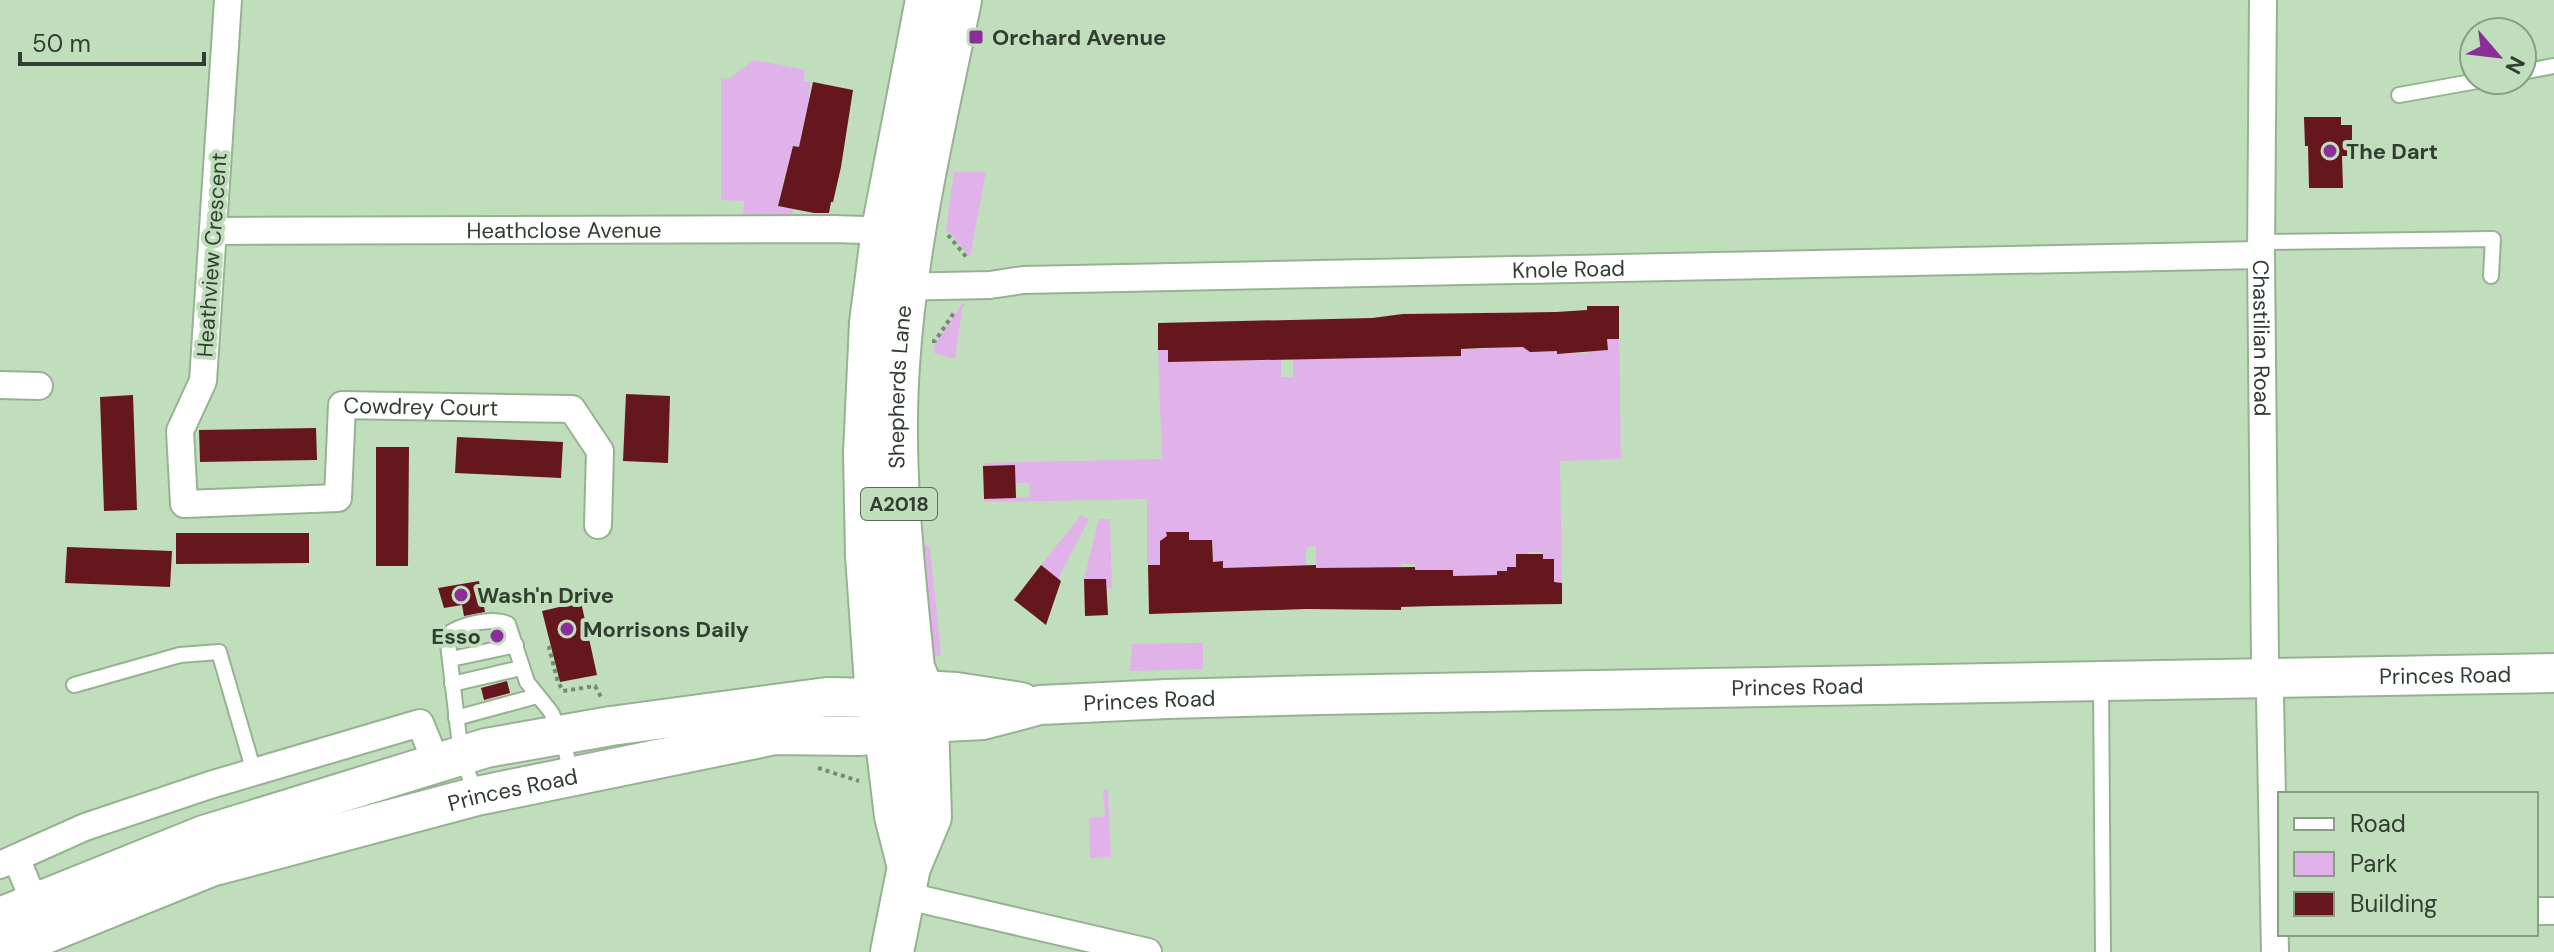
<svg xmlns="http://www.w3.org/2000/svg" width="2554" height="952" font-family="'DM Sans',sans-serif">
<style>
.green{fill:#e1b1e9}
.building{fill:#65171d}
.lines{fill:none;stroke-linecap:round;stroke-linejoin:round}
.service-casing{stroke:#96b292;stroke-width:18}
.minor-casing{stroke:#96b292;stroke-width:30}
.secondary-casing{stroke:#96b292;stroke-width:42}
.primary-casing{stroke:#96b292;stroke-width:46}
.path{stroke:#768b74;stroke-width:4;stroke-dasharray:4 4;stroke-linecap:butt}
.service{stroke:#fff;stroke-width:14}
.minor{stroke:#fff;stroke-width:26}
.secondary{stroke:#fff;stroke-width:38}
.primary{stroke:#fff;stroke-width:42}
.poi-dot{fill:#8a2e99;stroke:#c0debc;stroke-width:3}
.labels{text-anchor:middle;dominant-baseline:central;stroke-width:8;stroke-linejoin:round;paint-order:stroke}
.shield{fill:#c0debc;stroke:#5d6e5b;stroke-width:2}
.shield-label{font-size:20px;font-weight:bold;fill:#323e31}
.poi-label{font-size:22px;font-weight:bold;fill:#323e31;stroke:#c0debc;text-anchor:start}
.street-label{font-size:22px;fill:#323e31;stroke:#c0debc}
</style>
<rect width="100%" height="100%" fill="#c0debc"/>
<!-- green -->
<g class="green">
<polygon points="754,60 805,70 803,81 811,82 808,96 817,98 806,115 801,137 815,150 793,146 791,155 794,179 784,178 778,206 793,209 792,218 743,217 744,201 721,200 721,78 729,79"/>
<polygon points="954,172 986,172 970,257 946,229"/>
<polygon points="963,303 965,304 962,309 955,359 934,353 935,343"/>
<polygon points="1486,312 1495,313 1495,334 1505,347 1523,347 1556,312 1557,354 1588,353 1588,350 1608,349 1607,339 1619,339 1621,459 1560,461 1562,583 1554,582 1554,559 1543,559 1543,552 1529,552 1516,567 1507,567 1507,571 1497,575 1453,576 1453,570 1442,570 1441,606 1415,571 1415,564 1401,564 1400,577 1370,608 1369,567 1338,568 1316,578 1316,546 1306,547 1306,566 1275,566 1275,580 1243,567 1223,568 1223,562 1213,562 1212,540 1189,540 1167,532 1167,536 1160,541 1160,550 1168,565 1147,565 1147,499 984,502 984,499 1030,497 1029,483 1016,483 1015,465 983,466 984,463 1162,459 1158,350 1168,350 1168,361 1281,360 1281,377 1293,377 1293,358 1403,316 1404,358 1460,356 1460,333 1464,333 1464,349 1482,349 1487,342"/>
<polygon points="1081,516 1089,519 1059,577 1057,593 1045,583 1041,565"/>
<polygon points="1099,519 1110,519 1112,589 1107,588 1106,579 1084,579"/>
<polygon points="927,545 930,548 941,655 928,658 915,547"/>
<polygon points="1203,643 1203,669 1130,671 1132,644"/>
<polygon points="1108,789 1111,857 1090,858 1089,818 1105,816 1103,790"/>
</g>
<!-- building -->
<g class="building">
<polygon points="813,82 853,90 841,167 833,202 831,202 829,213 814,213 778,206 793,146 799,147"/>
<polygon points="2304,117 2341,117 2341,125 2352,125 2352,156 2342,156 2343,188 2309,188 2308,146 2305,146"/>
<polygon points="1587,306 1619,306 1619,339 1607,339 1608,350 1557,354 1557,351 1530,352 1523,347 1482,348 1461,349 1461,356 1168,362 1168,350 1158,350 1158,323 1372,318 1403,314 1556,312 1587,310"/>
<polygon points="626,394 670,396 668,463 623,461"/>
<polygon points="133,395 137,510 104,511 100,397"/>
<polygon points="316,428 317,460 200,462 199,430"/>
<polygon points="457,437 563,442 561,478 455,473"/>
<polygon points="376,447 409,447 408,566 376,566"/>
<polygon points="1015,465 1016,498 984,499 983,466"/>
<polygon points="1166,532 1189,532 1189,540 1212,540 1213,562 1223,561 1223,568 1316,565 1316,568 1415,567 1415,570 1453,570 1453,576 1497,575 1497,571 1507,571 1507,567 1516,567 1516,554 1543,554 1543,559 1554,559 1554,582 1562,583 1562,604 1433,606 1401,607 1401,610 1307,609 1149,614 1148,565 1160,565 1160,541 1167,536"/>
<polygon points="176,533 309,533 309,563 176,564"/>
<polygon points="67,547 172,551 170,587 65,583"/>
<polygon points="1041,565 1061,581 1046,625 1014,600"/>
<polygon points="1084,579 1106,579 1108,615 1085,616"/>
<polygon points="479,581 485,612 464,616 462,605 444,608 438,588"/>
<polygon points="581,602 597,675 560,682 542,611"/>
<polygon points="507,681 510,693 484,700 481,688"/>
</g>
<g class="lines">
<defs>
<g id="service">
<polyline points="2522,72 2554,66"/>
<polyline points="2399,95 2483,80"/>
<polyline points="2261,242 2493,239 2491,276"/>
<polyline points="451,659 516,645"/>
<polyline points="2101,681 2103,952"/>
<polyline points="452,684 521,668"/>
<polyline points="74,685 180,655 219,652 254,772"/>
<polyline points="456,718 537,696"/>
<path d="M477,796l-16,-41 -14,-120c13,-11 45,-18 61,-11l19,58 24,30 11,23 9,39"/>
</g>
<g id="minor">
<path id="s1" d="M228,0l-25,381 -23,50 4,73 154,-6 4,-93 230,4 28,42 -2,74"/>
<path id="s2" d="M2263,0l-2,255 4,405 5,35 5,257"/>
<path id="s3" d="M214,231l619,-2 65,2"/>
<path id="s4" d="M893,287l97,-2 33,-5 1238,-25"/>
<polyline points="0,385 39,386"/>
<polyline points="16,858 35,903"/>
<polyline points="0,865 85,827 210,785 420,723 436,762"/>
<polyline points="903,895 1148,952"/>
<polyline points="2536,911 2554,911"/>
</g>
<g id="secondary">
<polyline points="0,917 204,835 486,748 611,726 827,697 877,698 922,690 956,692 1021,702"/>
<path id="s5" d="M1,952l210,-85 266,-71 298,-61 84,1 27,-3 41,-10 56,-3 57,-15 127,-6 153,-4 1234,-22"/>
</g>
<g id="primary">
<polyline points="909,867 896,816 886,733 877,698 867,556 865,453 871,323 883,230 927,0"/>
<path id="s6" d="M892,952l17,-85 21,-50 -3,-94 -5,-33 -9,-22c-10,-100 -22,-202 -15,-303 8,-123 37,-244 62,-365"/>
</g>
</defs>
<!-- service casing -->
<use href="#service" class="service-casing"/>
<!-- minor casing -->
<use href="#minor" class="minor-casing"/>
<!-- secondary casing -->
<use href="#secondary" class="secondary-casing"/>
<!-- primary casing -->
<use href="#primary" class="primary-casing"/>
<!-- path -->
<g class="path">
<polyline points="948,235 968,259"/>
<polyline points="932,341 935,341 955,311"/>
<polyline points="551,647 549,648 558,682 563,691 595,686 601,697"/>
<polyline points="818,768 859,781"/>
</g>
<!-- service -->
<use href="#service" class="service"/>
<!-- minor -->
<use href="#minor" class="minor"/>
<!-- secondary -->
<use href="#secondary" class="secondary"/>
<!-- primary -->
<use href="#primary" class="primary"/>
</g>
<!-- markers -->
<g class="poi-dot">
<rect x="968" y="29" width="16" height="16" rx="4"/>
<circle cx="2330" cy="151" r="8"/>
<circle cx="461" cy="595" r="8"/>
<circle cx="567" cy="629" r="8"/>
<circle cx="497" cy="636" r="8"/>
</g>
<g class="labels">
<!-- shield labels -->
<rect class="shield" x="861" y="488" width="76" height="32" rx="6"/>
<g class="shield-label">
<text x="899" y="504">A2018</text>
</g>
<!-- poi labels -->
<g class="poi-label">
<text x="992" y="37">Orchard Avenue</text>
<text x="2346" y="151">The Dart</text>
<text x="477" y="595">Wash'n Drive</text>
<text x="583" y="629">Morrisons Daily</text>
<text x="481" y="636" text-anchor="end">Esso</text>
</g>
<!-- street labels -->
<g class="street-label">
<text stroke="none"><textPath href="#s3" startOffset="350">Heathclose Avenue</textPath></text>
<text transform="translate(212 255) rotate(-86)">Heathview Crescent</text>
<text stroke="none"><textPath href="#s4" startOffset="676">Knole Road</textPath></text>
<text stroke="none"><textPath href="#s2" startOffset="338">Chastilian Road</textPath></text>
<text stroke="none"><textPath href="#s6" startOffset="574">Shepherds Lane</textPath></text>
<text stroke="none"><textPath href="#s1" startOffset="836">Cowdrey Court</textPath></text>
<text stroke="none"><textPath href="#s5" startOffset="2480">Princes Road</textPath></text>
<text stroke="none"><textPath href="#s5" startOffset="1832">Princes Road</textPath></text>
<text stroke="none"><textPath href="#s5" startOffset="1184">Princes Road</textPath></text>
<text stroke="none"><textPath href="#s5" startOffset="538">Princes Road</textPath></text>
</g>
</g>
<!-- legend -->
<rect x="2278" y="792" width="260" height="144" fill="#c0debc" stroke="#879e84" stroke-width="2"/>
<rect x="2294" y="818" width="40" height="12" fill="#ffffff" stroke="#879e84" stroke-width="2"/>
<text x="2350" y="832" font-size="24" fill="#323e31">Road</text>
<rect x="2294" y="852" width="40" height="24" fill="#e1b1e9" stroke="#879e84" stroke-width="2"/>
<text x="2350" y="872" font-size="24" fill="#323e31">Park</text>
<rect x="2294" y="892" width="40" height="24" fill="#65171d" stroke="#879e84" stroke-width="2"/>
<text x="2350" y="912" font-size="24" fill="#323e31">Building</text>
<!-- north arrow -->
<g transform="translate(2498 56) rotate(118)"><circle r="38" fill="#c0debc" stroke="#879e84" stroke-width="2"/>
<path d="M0-6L14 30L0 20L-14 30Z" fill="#8a2e99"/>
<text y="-12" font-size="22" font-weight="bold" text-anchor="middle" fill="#323e31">N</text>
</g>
<!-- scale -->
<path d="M20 52v12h184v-12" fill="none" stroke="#323e31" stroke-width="4"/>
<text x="32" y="52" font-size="24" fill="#323e31" stroke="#c0debc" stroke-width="6" paint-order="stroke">50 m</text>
</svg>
